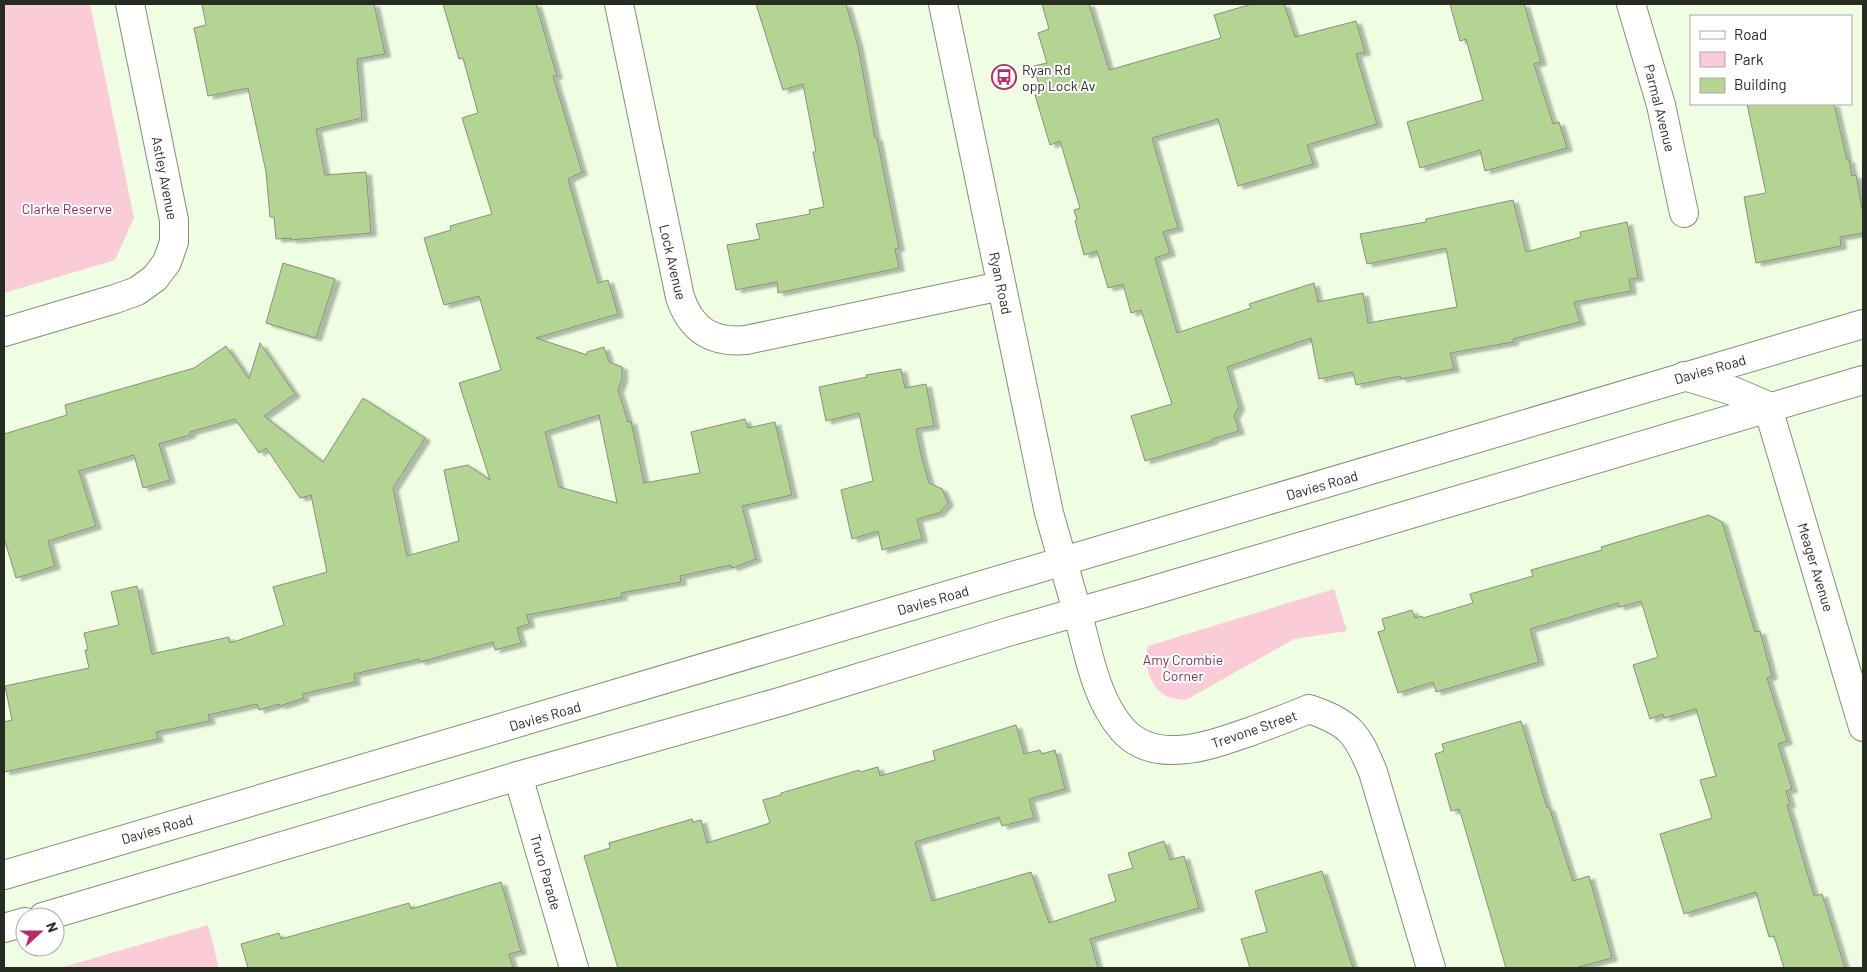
<svg xmlns="http://www.w3.org/2000/svg" width="1867" height="972" font-family="Barlow,sans-serif">
<style>
.green{fill:#f9ccd8}
.building{fill:#b3d493;stroke:#86927b;fill-rule:evenodd;filter:url(#shadow)}
.lines{fill:none;stroke-linecap:round;stroke-linejoin:round}
.street-casing{stroke:#838f78;stroke-width:30}
.secondary-casing{stroke:#838f78;stroke-width:30}
.highway-casing{stroke:#838f78;stroke-width:30}
.street{stroke:#fff;stroke-width:28}
.secondary{stroke:#fff;stroke-width:28}
.highway{stroke:#fff;stroke-width:28}
.labels{text-anchor:middle;dominant-baseline:central;stroke-width:4;stroke-linejoin:round;paint-order:stroke}
.poi-label{font-size:14px;fill:#272c22;stroke:#fff;text-anchor:start}
.street-label{font-size:14px;fill:#272c22;stroke:#fff}
.park-label{font-size:14px;fill:#8b3253;stroke:#fff}
</style>
<defs>
<filter id="shadow"><feDropShadow dx="5.5" dy="3" stdDeviation="1" flood-color="#0004"/></filter>
</defs>
<rect width="100%" height="100%" fill="#effde3"/>
<!-- green -->
<g class="green">
<polygon points="4,4 90,4 134,218 115,260 4,293"/>
<path d="M1334,589l13,42 -53,8 -108,61c-6,-1 -15,-1 -20,-4 -17,-10 -23,-32 -18,-50z"/>
<polygon points="208,925 219,968 60,968"/>
</g>
<!-- building -->
<g class="building">
<polygon points="202,4 374,4 385,54 357,59 362,118 316,129 325,175 366,172 371,233 290,240 291,238 276,239 274,217 270,217 266,172 248,88 208,96 194,28 206,25"/>
<path d="M443,4h93l21,72h-4l29,96 -14,7 30,104 10,-3 10,34 -82,24 51,17v-3l17,-5 5,15 13,5v12l-4,11 10,32 3,-1 13,62 56,-10 -9,-41 54,-13 3,9 27,-6 17,73 -50,11 14,53 -24,9 -1,-3 -51,11 1,6 -60,11 1,4 -95,18 2,9 -12,4 4,15 -26,7 -2,-8 -73,20 -1,-3 -65,15 1,8 -53,12 2,4 -24,8 -1,-2 -20,6 -2,-6 -49,11 2,6 -54,11 2,7 -154,33v-50l8,-2 -7,-34 84,-18 -4,-18h3l-4,-17 35,-8 -8,-33 26,-6 15,68 77,-17 1,6 54,-18 -11,-38 54,-15 -16,-77 -11,3 -34,-50 -7,5 -24,-34 -45,13v3l-31,9 11,36 -27,8 -9,-33 -55,16 17,55 -48,15 7,25 -39,12 -12,-40v-104l63,-19 -2,-10 129,-37 32,-22 23,33 11,-36 35,51 -31,22 59,46 40,-64 62,40 -32,50 14,68 52,-15 -15,-71 24,-5 22,15 -31,-97 42,-13 -22,-74 -35,9 -20,-67 27,-8 -1,-4 42,-12 -30,-96 16,-5 -15,-55 -4,1zM599,415l18,88 -58,-16 -14,-55z"/>
<polygon points="756,4 846,4 858,46 875,138 877,138 885,179 899,248 895,249 899,268 778,293 777,282 736,290 727,245 760,239 756,224 810,214 809,210 824,207 813,152 816,152 803,84 783,90"/>
<polygon points="1042,4 1089,4 1109,70 1221,38 1214,15 1252,4 1284,4 1295,37 1356,21 1365,52 1356,54 1377,124 1307,145 1313,164 1238,186 1218,119 1152,138 1178,228 1163,232 1170,253 1155,258 1177,333 1251,308 1249,304 1314,283 1318,302 1363,293 1368,323 1457,307 1446,248 1367,264 1360,234 1426,222 1426,219 1513,200 1526,252 1581,237 1580,232 1627,222 1638,278 1629,279 1631,291 1574,302 1580,322 1513,339 1513,342 1450,353 1454,369 1401,379 1400,376 1356,385 1353,372 1319,379 1311,338 1227,367 1239,407 1234,416 1239,431 1212,439 1212,441 1145,461 1131,416 1172,404 1141,310 1131,313 1123,284 1108,288 1097,251 1084,255 1075,221 1077,220 1074,210 1080,208 1060,141 1050,145 1035,95 1041,93 1034,66 1047,63 1038,33 1049,29"/>
<polygon points="1450,4 1524,4 1541,62 1534,64 1553,124 1559,122 1567,148 1485,171 1480,150 1420,168 1407,122 1483,100 1466,39 1460,41"/>
<polygon points="1747,104 1834,104 1847,160 1849,160 1852,176 1856,175 1863,214 1863,233 1840,237 1841,246 1756,263 1744,197 1766,193"/>
<polygon points="283,263 335,279 316,338 266,323"/>
<polygon points="901,369 905,388 926,384 934,426 916,429 921,455 929,483 942,489 948,503 939,513 917,519 922,539 882,550 878,531 852,539 841,490 873,481 859,413 826,421 819,387 867,377 866,375"/>
<polygon points="1709,515 1722,522 1755,632 1760,631 1772,676 1767,678 1787,741 1778,744 1792,789 1786,791 1790,804 1787,805 1814,896 1822,894 1845,968 1784,968 1774,936 1769,937 1756,892 1684,914 1660,834 1712,818 1700,780 1716,776 1696,709 1664,718 1663,714 1650,719 1633,665 1658,657 1641,601 1619,607 1618,603 1530,629 1539,662 1436,692 1433,682 1398,693 1378,632 1385,630 1382,619 1412,610 1415,618 1422,616 1423,618 1473,603 1470,594 1533,576 1531,570 1602,550 1601,547"/>
<polygon points="1521,721 1547,808 1549,807 1573,881 1589,876 1612,958 1575,968 1506,968 1462,818 1459,809 1451,811 1435,754 1444,751 1442,744"/>
<polygon points="1016,725 1024,754 1040,750 1042,754 1055,750 1065,789 1029,799 1034,818 1002,826 999,817 915,842 932,901 1031,872 1049,923 1116,901 1108,875 1133,868 1128,853 1164,841 1170,860 1184,856 1199,908 1090,939 1098,968 618,968 584,856 610,848 609,843 692,819 693,822 701,820 707,843 770,823 763,800 781,795 781,793 859,770 860,772 878,767 880,776 935,760 933,751"/>
<polygon points="1322,871 1353,968 1250,968 1241,939 1267,932 1255,891"/>
<polygon points="501,882 521,951 509,954 513,968 248,968 241,944 279,933 281,939 409,903 411,909"/>
</g>
<g class="lines">
<defs>
<g id="street">
<path d="M619,4l61,293c11,33 32,46 66,43l255,-54"/>
<polyline points="1631,4 1661,105 1684,213"/>
<polyline points="4,332 115,299 137,291 155,278 167,262 174,242 174,220 130,4"/>
<polyline points="1768,408 1863,727"/>
<path d="M1077,611c11,39 18,88 46,119 33,37 91,14 129,1 19,-7 38,-14 57,-22 41,14 48,24 64,63l58,196"/>
<polyline points="518,776 574,968"/>
</g>
<polyline id="secondary" points="943,4 1049,513 1077,611"/>
<g id="highway">
<polyline points="1684,376 1733,391 1766,405 1768,408"/>
<polyline points="4,875 1863,324"/>
<polyline points="43,917 518,776 783,701 1011,631 1144,593 1863,380"/>
<polyline points="4,928 25,922"/>
</g>
</defs>
<!-- street casing -->
<use href="#street" class="street-casing"/>
<!-- secondary casing -->
<use href="#secondary" class="secondary-casing"/>
<!-- highway casing -->
<use href="#highway" class="highway-casing"/>
<!-- street -->
<use href="#street" class="street"/>
<!-- secondary -->
<use href="#secondary" class="secondary"/>
<!-- highway -->
<use href="#highway" class="highway"/>
</g>
<!-- icons -->
<defs>
<symbol id="bus-ring" viewBox="-11 -11 22 22"><circle r="9.5" fill="#fff" stroke="#b72c66" stroke-width="1.5"/><path d="M-5-6H5V4H4V6H2V4H-2V6H-4V4H-5ZM-3.5-4V0h7V-4ZM-3.5 1.2v1.5H-2V1.2ZM2 1.2v1.5H3.5V1.2Z" fill="#b72c66"/></symbol>
</defs>
<g fill-rule="evenodd">
<use href="#bus-ring" x="990" y="63" width="28" height="28"/>
</g>
<g class="labels">
<!-- poi labels -->
<g class="poi-label">
<text x="1022" y="69">Ryan Rd<tspan x="1022" dy="16">opp Lock Av</tspan></text>
</g>
<!-- street labels -->
<g class="street-label">
<text transform="translate(1660 108) rotate(76)">Parmal Avenue</text>
<text transform="translate(165 178) rotate(79)">Astley Avenue</text>
<text transform="translate(673 262) rotate(77)">Lock Avenue</text>
<text transform="translate(1001 283) rotate(78)">Ryan Road</text>
<text transform="translate(1710 369) rotate(-16)">Davies Road</text>
<text transform="translate(1322 485) rotate(-16)">Davies Road</text>
<text transform="translate(1816 567) rotate(73)">Meager Avenue</text>
<text transform="translate(933 600) rotate(-16)">Davies Road</text>
<text transform="translate(545 716) rotate(-16)">Davies Road</text>
<text transform="translate(1254 729) rotate(-19)">Trevone Street</text>
<text transform="translate(157 829) rotate(-16)">Davies Road</text>
<text transform="translate(546 872) rotate(74)">Truro Parade</text>
</g>
<!-- park labels -->
<g class="park-label">
<text x="67" y="208">Clarke Reserve</text>
<text x="1183" y="659">Amy Crombie<tspan x="1183" dy="16">Corner</tspan></text>
</g>
</g>
<!-- border -->
<rect width="1867" height="972" fill="none" stroke="#272c22" stroke-width="10"/>
<!-- legend -->
<rect x="1690" y="15" width="162" height="90" fill="#ffffff" stroke="#a9aba7"/>
<rect x="1700" y="31" width="25" height="8" fill="#ffffff" stroke="#a9aba7"/>
<text x="1734" y="40" font-size="15" fill="#272c22">Road</text>
<rect x="1700" y="52" width="25" height="15" fill="#f9ccd8" stroke="#a9aba7"/>
<text x="1734" y="65" font-size="15" fill="#272c22">Park</text>
<rect x="1700" y="78" width="25" height="15" fill="#b3d493" stroke="#a9aba7"/>
<text x="1734" y="90" font-size="15" fill="#272c22">Building</text>
<!-- north arrow -->
<g transform="translate(40 932) rotate(69)"><circle r="24" fill="#ffffff" stroke="#a9aba7"/>
<path d="M0-4L9 19L0 12L-9 19Z" fill="#b72c66"/>
<text y="-8" font-size="14" font-weight="bold" text-anchor="middle" fill="#272c22">N</text>
</g>
</svg>
